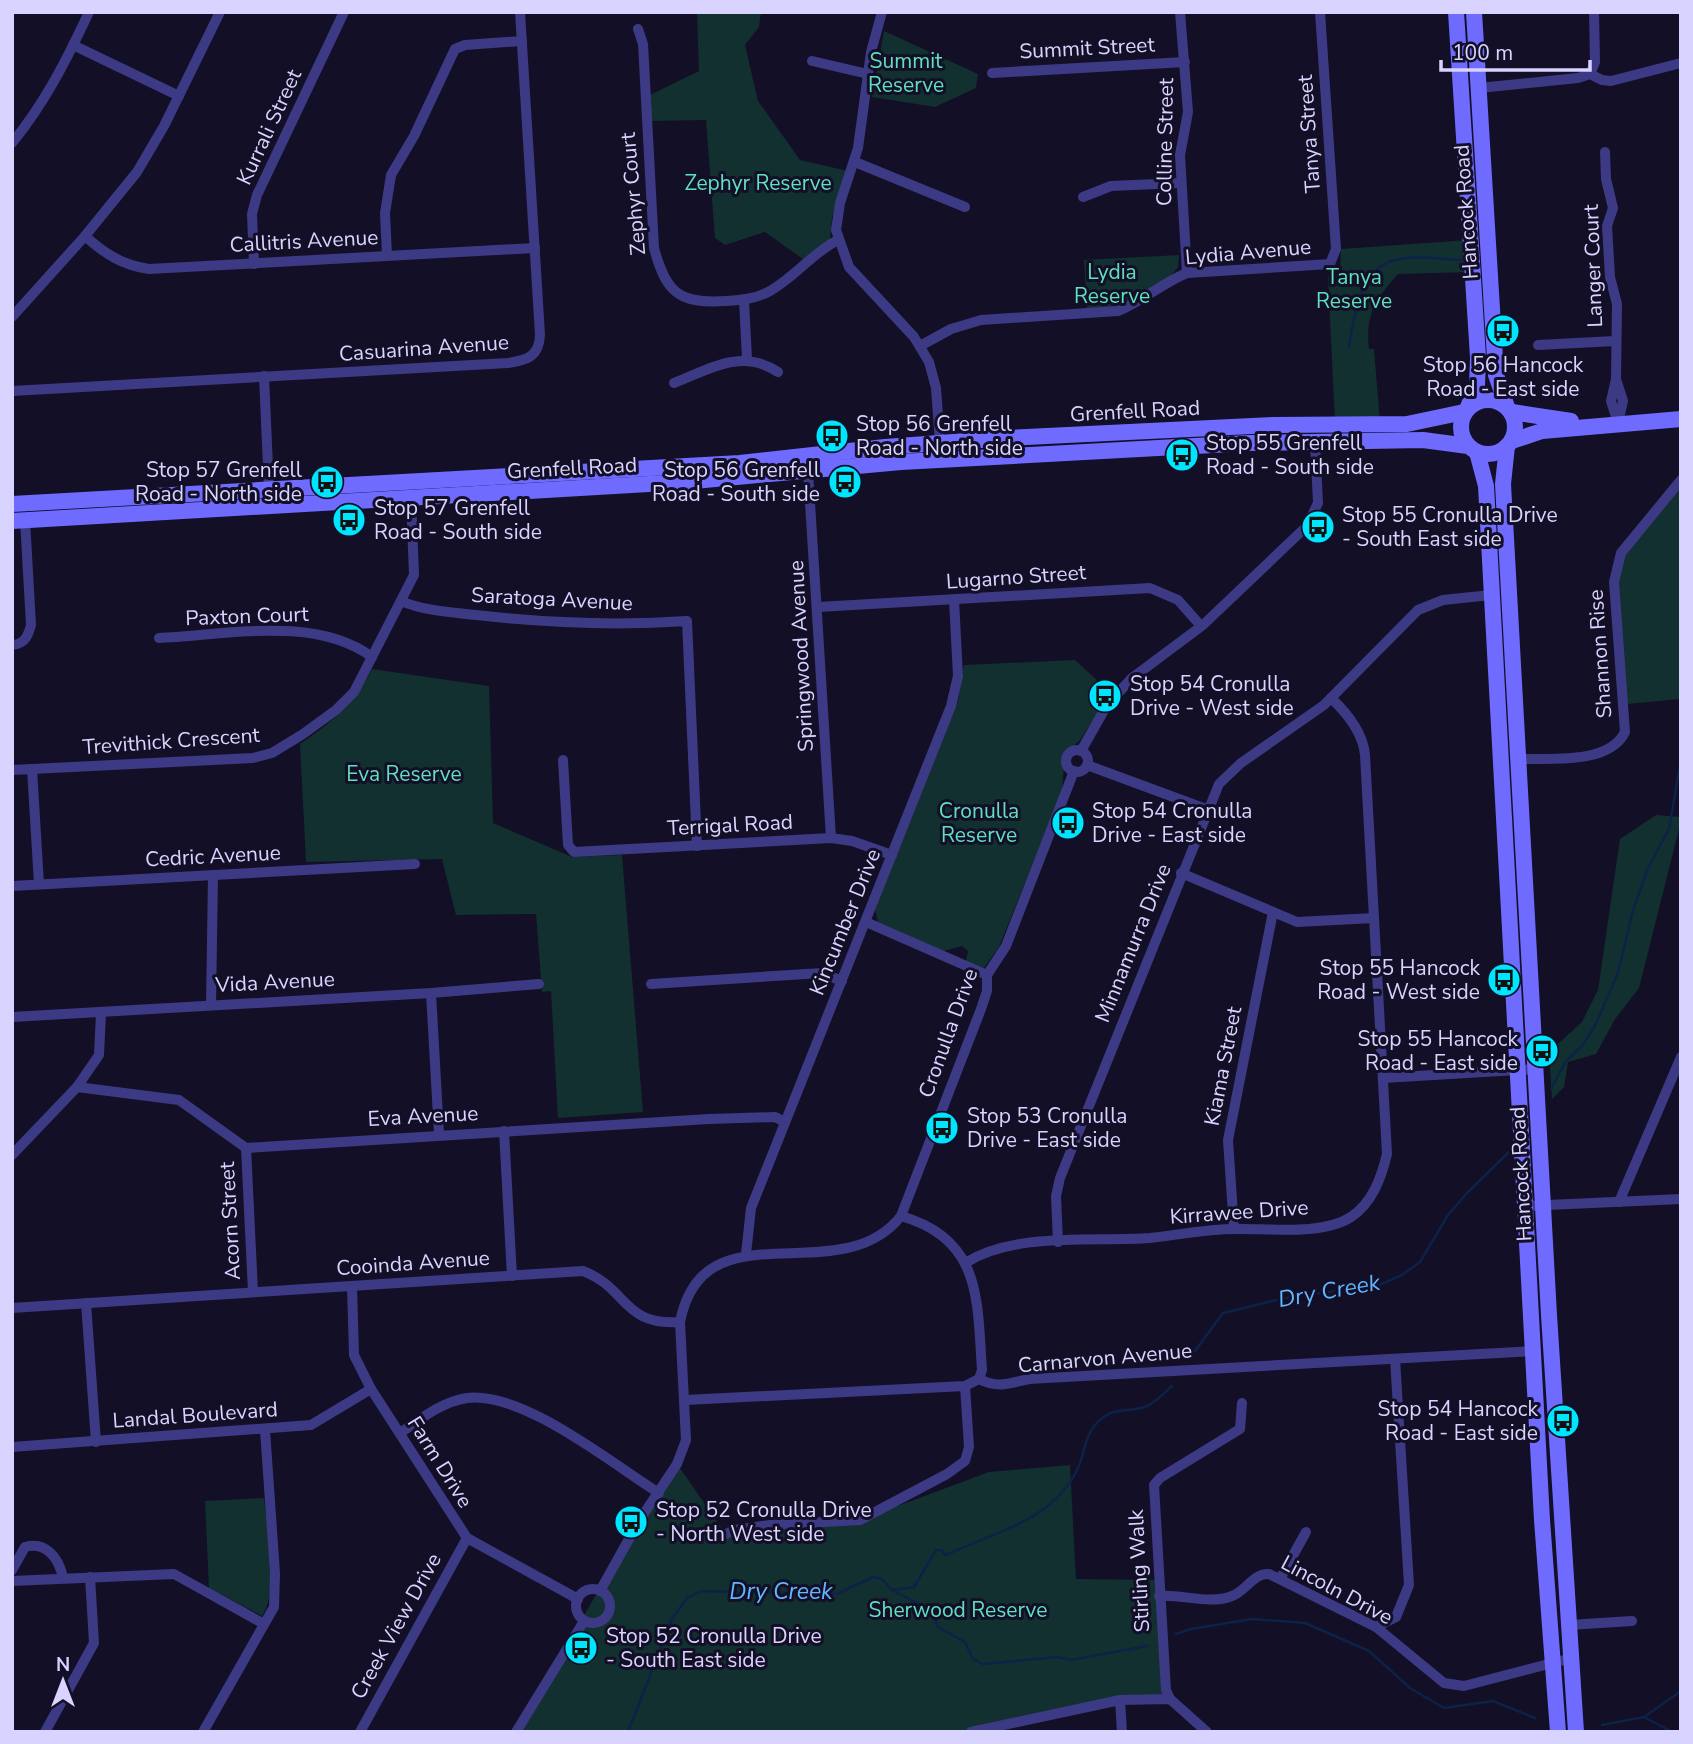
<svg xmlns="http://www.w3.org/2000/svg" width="1693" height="1744" font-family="'Nunito Sans',sans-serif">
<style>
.green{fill:#12302f}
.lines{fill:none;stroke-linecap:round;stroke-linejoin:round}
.stream{stroke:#0c2248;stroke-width:2.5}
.minor{stroke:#3d3a85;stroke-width:10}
.secondary{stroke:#6f6bff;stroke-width:16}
.labels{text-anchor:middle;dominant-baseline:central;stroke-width:6;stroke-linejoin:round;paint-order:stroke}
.street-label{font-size:21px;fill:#d9d4ff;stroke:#130f26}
.park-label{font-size:21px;fill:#5fe0c0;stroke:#130f26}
.poi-label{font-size:21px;fill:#d9d4ff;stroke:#130f26;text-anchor:start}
.water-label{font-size:23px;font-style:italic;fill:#62b6ff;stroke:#130f26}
</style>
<rect width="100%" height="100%" fill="#130f26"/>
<!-- green -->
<g class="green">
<polygon points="697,12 761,12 759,27 745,45 758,101 800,160 848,171 832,217 830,240 803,259 765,232 725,245 715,238 706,120 650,121 650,95 699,71"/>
<polygon points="884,31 978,74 976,88 935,107 872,97"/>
<path d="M1469,240l2,32 -73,2c-22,25 -33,40 -29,75h5l6,73 -45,1 -7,-147 12,-8 1,-19z"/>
<polygon points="1179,255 1178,267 1171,276 1117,308 1087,310 1084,260"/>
<polygon points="1681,488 1681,699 1627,704 1618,582 1625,555"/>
<polygon points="1075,660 1111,693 1080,740 1065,754 1062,791 999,947 983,969 966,961 968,951 962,946 944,951 878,922 875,909 958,701 964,665"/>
<path d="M372,669l117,17 4,137 79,34 50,-2 21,257 -85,6 -7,-127 -9,1 -6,-78 -80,1 -14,-56 -136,3 -6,-118c32,-22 54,-40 72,-75z"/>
<polygon points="1656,815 1681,817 1681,821 1639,988 1615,1019 1596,1054 1568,1062 1564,1087 1552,1099 1549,1052 1582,1022 1598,990 1620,839"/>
<polygon points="677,1464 726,1534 860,1520 989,1472 1070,1465 1076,1579 1158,1580 1170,1699 1120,1700 962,1732 516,1732 632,1533"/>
<path d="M264,1498c3,31 15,94 -2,118l-53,-28 -4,-87z"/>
</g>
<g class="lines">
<!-- stream -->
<g class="stream">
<path d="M1349,346c5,-29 11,-78 46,-86 20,-5 45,-1 66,0"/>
<polyline points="1551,1089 1566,1061 1582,1046 1594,1028 1618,973 1633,910 1648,868 1669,829 1681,759"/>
<polyline points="1192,1355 1223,1313 1285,1298 1379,1285 1402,1275 1420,1262 1448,1215 1467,1193 1513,1148"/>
<polyline points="894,1591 930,1610 938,1627 965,1642 973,1659 983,1664 1057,1657 1071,1660 1147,1646"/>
<polyline points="1176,1634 1191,1629 1252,1619 1305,1623 1369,1651 1410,1688 1444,1708 1493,1701 1535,1718"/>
<polyline points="1644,1717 1672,1732"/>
<polyline points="1602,1725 1644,1717 1681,1691"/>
<path d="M628,1732l44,-113 15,-21 14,-7 136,3 36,-17 9,2 10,11 22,-3 22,-37h5l5,5c48,-23 108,-34 132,-87 9,-20 5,-36 27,-52 10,-8 29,-4 42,-10 9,-4 17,-13 25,-20"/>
</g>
<!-- minor -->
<g class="minor">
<polyline points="882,12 871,52 858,148 840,203 836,230 849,267 914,337 929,362 936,388 940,443"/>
<polyline points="1180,12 1188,112 1180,155 1187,273"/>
<path d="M638,29l5,15 11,204c12,45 25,56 72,53 16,-1 28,-2 42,-9 26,-14 44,-39 70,-52"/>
<polyline points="73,45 179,96"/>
<polyline points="812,61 868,74"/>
<polyline points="992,73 1185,62"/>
<polyline points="1590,74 1595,62 1594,12"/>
<polyline points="1479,88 1578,78 1590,74 1602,80 1611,81 1681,63"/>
<path d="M12,143c33,-40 55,-84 77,-131"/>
<polyline points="1605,152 1606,179 1613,208 1607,226 1610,277 1617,304 1616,379 1611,401 1618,423"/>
<polyline points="855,162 965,207"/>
<polyline points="1083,197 1111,186 1180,183"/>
<path d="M85,236c20,18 37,29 64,33l386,-21"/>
<polyline points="387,256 385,213 391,175 414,136 455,49 465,45 522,41"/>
<polyline points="254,264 252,214 257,195 344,12"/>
<polyline points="744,300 747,359"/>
<polyline points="12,317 85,236 137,172 164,126 220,12"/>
<polyline points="1538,345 1615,341"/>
<path d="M920,346l31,-17 30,-9 137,-9c25,-10 44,-28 69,-38l143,-9 6,-15 -16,-237"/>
<polyline points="264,376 269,490"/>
<polyline points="1616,379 1623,401 1618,423"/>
<path d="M674,383c36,-14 67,-35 104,-11"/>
<path d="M12,391l496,-28c19,-3 31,-6 32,-28l-20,-323"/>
<polyline points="808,471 831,838"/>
<path d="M401,601c23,10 50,11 75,14 71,8 140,11 211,6l10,225"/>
<polyline points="818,607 1150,588 1178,600 1201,626"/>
<path d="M159,638c67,-3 156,-23 213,19"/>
<path d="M12,645c13,-1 16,-9 19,-20l-6,-105"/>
<circle cx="1077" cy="761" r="11"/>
<polyline points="1081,751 1107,705 1132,678 1203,625 1307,526 1318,503 1315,442"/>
<path d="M1519,759c31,-1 90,6 106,-27l-11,-150 7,-29 60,-73"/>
<polyline points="563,760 568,845 574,852 831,838 852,841 892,855"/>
<polyline points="1087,765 1206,809"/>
<polyline points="32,769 39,884"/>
<polyline points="12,770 253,758 272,753 303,734 336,710 354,692 414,575 411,498"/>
<polyline points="1181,873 1297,922 1374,918"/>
<polyline points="12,886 415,864"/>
<polyline points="866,922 987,975"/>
<polyline points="651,984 822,973 842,981"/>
<polyline points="431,993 439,1134"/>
<polyline points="211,1005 213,875"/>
<polyline points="12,1017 431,993 539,984"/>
<polyline points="1383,1078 1536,1069"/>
<polyline points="77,1087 179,1100 246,1148 709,1119 775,1117 785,1122"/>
<polyline points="504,1131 512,1276"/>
<polyline points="246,1148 253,1292"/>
<polyline points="12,1155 77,1087 99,1055 101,1013"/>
<polyline points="1619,1202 1681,1057"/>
<polyline points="1525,1206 1681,1199"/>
<path d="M901,1216c81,23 76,84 81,154l-3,9"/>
<polyline points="1234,1229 1228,1140 1273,912"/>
<polyline points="1058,1242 1056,1196 1060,1178 1219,784 1241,763 1324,705 1418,610 1443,600 1491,595"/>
<polyline points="746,1254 751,1208 951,706 958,676 954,600"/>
<path d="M967,1262c48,-30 127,-20 183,-24 28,-3 57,-9 85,-9 32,-1 87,7 116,-12 21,-14 30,-38 36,-63l-22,-399c-2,-22 -18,-42 -34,-57"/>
<polyline points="352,1286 354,1355 371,1389 467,1538 578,1599"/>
<polyline points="86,1303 96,1442"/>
<path d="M12,1308l571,-37c45,17 39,55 97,51"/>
<path d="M685,1400l280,-14 14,-7c20,10 30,4 50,0l504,-28"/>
<path d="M400,1433c21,-14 41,-31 67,-35 56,-7 144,65 192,95"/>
<polyline points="12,1447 311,1425 371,1389"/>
<polyline points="726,1534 734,1530 770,1525 860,1520 947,1474 965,1461 969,1447 965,1386"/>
<path d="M12,1570l13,-23c21,-6 34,11 38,31"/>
<polyline points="1280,1579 1306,1532"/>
<polyline points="12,1581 174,1574 264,1624"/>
<circle cx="593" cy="1606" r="17"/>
<path d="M600,1591l39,-70 38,-57 9,-24 -6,-118c23,-119 160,-28 221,-106l80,-207 6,-18v-16l19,-29 68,-175"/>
<path d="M1159,1596c23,-2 51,9 73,0 14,-5 21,-23 37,-22l107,53 68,56 20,3 108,-28"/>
<polyline points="1569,1625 1632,1621"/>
<polyline points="1376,1627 1396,1617 1409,1585 1395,1359"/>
<polyline points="1170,1699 1166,1690 1154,1485 1160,1478 1240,1429 1242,1403"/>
<polyline points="1120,1700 1122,1732"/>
<polyline points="45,1732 94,1643 90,1577"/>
<polyline points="203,1732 274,1607 275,1573 265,1430"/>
<polyline points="360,1732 467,1538"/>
<polyline points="516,1732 584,1621"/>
<polyline points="971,1732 1120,1700 1170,1699 1207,1732"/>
</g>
<!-- secondary -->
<g class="secondary">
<polyline points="1456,12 1478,357 1477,386 1468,407"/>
<polyline points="1474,12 1496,375 1507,407"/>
<circle cx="1488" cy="427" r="27"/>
<polyline points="1512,412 1571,421"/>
<polyline points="1512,441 1542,431 1681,419"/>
<polyline points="1507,446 1503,484 1549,1315 1576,1732"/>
<polyline points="1477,452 1486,486 1542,1520 1558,1732"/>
<polyline points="12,504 740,463 885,447 1008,438 1273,425 1407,424 1464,412"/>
<polyline points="12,521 683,482 901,462 1250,443 1423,440 1468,446"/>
</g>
</g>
<!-- icons -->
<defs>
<symbol id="bus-disc" viewBox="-11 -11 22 22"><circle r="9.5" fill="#00e5ff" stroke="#130f26"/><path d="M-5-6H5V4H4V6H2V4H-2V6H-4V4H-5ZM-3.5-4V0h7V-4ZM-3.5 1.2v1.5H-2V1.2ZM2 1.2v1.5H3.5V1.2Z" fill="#111"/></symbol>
</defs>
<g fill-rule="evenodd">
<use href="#bus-disc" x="1484" y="312" width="38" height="38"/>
<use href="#bus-disc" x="813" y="417" width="38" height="38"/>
<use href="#bus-disc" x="1163" y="436" width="38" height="38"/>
<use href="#bus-disc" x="308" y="463" width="38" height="38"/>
<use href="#bus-disc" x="826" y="463" width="38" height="38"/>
<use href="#bus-disc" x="330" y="501" width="38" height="38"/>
<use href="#bus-disc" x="1299" y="508" width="38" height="38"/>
<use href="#bus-disc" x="1086" y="677" width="38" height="38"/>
<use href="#bus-disc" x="1049" y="804" width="38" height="38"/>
<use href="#bus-disc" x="1485" y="961" width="38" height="38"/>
<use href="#bus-disc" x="1523" y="1032" width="38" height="38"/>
<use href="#bus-disc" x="923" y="1109" width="38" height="38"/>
<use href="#bus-disc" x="1544" y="1402" width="38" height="38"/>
<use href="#bus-disc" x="612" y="1503" width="38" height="38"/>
<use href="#bus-disc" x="562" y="1629" width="38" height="38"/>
</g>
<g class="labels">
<!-- street labels -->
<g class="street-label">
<text transform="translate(1087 48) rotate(-3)">Summit Street</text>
<text transform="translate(269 127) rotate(-65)">Kurrali Street</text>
<text transform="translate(1309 134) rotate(-94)">Tanya Street</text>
<text transform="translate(1165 142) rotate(-89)">Colline Street</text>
<text transform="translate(633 194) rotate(-95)">Zephyr Court</text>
<text transform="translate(1466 212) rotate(-94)">Hancock Road</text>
<text transform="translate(304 241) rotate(-3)">Callitris Avenue</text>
<text transform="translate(1248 252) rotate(-5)">Lydia Avenue</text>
<text transform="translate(1593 266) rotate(-92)">Langer Court</text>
<text transform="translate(424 348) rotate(-4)">Casuarina Avenue</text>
<text transform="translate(1135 411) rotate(-3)">Grenfell Road</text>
<text transform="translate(572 468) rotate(-3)">Grenfell Road</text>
<text transform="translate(1016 577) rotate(-4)">Lugarno Street</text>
<text transform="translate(552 599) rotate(3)">Saratoga Avenue</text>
<text transform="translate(247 616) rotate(-2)">Paxton Court</text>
<text transform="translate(1600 654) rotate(-94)">Shannon Rise</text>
<text transform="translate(801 656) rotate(-93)">Springwood Avenue</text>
<text transform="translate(171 741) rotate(-4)">Trevithick Crescent</text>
<text transform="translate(730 825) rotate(-3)">Terrigal Road</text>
<text transform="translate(213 856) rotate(-3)">Cedric Avenue</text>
<text transform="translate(845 922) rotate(-68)">Kincumber Drive</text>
<text transform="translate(1133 943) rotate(-68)">Minnamurra Drive</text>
<text transform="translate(275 982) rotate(-3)">Vida Avenue</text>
<text transform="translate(948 1033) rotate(-70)">Cronulla Drive</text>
<text transform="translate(1223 1066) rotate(-79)">Kiama Street</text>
<text transform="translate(423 1116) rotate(-3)">Eva Avenue</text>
<text transform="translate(1521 1174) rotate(-93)">Hancock Road</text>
<text transform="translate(1239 1212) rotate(-4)">Kirrawee Drive</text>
<text transform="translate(230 1221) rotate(-93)">Acorn Street</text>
<text transform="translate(413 1263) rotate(-4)">Cooinda Avenue</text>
<text transform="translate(1105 1358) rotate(-5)">Carnarvon Avenue</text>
<text transform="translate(195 1415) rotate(-4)">Landal Boulevard</text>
<text transform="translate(440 1462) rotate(58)">Farm Drive</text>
<text transform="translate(1139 1571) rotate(-93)">Stirling Walk</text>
<text transform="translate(1337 1590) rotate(28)">Lincoln Drive</text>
<text transform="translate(396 1626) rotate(-61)">Creek View Drive</text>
</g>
<!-- park labels -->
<g class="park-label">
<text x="906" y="61">Summit<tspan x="906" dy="24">Reserve</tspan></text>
<text x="758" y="183">Zephyr Reserve</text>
<text x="1112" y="272">Lydia<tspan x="1112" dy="24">Reserve</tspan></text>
<text x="1354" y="277">Tanya<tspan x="1354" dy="24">Reserve</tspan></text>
<text x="404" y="774">Eva Reserve</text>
<text x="979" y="811">Cronulla<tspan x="979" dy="24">Reserve</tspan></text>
<text x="958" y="1610">Sherwood Reserve</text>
</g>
<!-- poi labels -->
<g class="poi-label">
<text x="1503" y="365" text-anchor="middle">Stop 56 Hancock<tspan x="1503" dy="24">Road - East side</tspan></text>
<text x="856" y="424">Stop 56 Grenfell<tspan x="856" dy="24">Road - North side</tspan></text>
<text x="1206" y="443">Stop 55 Grenfell<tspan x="1206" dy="24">Road - South side</tspan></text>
<text x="302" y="470" text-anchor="end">Stop 57 Grenfell<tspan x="302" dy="24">Road - North side</tspan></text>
<text x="820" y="470" text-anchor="end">Stop 56 Grenfell<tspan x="820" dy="24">Road - South side</tspan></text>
<text x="374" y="508">Stop 57 Grenfell<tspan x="374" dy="24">Road - South side</tspan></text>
<text x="1342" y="515">Stop 55 Cronulla Drive<tspan x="1342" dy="24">- South East side</tspan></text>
<text x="1130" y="684">Stop 54 Cronulla<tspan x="1130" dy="24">Drive - West side</tspan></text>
<text x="1092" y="811">Stop 54 Cronulla<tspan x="1092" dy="24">Drive - East side</tspan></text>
<text x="1480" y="968" text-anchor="end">Stop 55 Hancock<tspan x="1480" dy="24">Road - West side</tspan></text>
<text x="1518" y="1039" text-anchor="end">Stop 55 Hancock<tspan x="1518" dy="24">Road - East side</tspan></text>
<text x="967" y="1116">Stop 53 Cronulla<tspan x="967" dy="24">Drive - East side</tspan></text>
<text x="1538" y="1409" text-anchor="end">Stop 54 Hancock<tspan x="1538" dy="24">Road - East side</tspan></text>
<text x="656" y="1510">Stop 52 Cronulla Drive<tspan x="656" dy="24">- North West side</tspan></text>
<text x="606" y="1636">Stop 52 Cronulla Drive<tspan x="606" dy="24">- South East side</tspan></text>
</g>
<!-- water labels -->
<g class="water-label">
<text transform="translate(1329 1291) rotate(-10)">Dry Creek</text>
<text x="781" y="1591">Dry Creek</text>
</g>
</g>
<!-- border -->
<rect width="1693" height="1744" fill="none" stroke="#d9d4ff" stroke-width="28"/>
<!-- north arrow -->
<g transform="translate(63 1681)" stroke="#130f26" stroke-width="5" paint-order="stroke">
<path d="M0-5L12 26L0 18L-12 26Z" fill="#d9d4ff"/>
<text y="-10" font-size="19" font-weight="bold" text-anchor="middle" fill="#d9d4ff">N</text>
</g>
<!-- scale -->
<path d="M1441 60v10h149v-10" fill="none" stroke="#d9d4ff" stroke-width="3.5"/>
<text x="1452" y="60" font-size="21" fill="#d9d4ff" stroke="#130f26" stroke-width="5" paint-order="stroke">100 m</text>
</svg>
